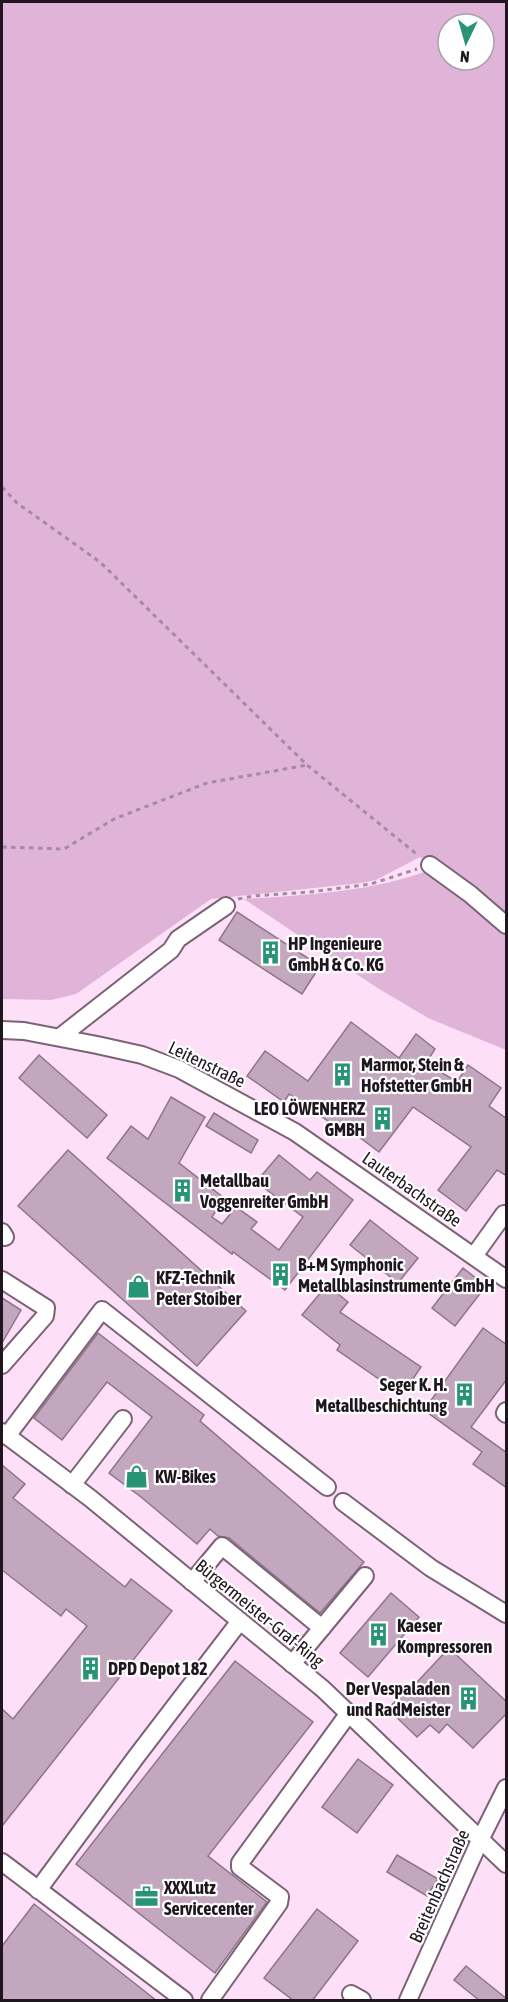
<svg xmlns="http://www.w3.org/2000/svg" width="508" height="2002" font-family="'Asap Condensed',sans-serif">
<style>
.green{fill:#dfb4d8;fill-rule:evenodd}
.building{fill:#c2a7be;stroke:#8e748a;stroke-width:1.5}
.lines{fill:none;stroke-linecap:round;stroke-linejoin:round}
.minor-casing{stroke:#7b6277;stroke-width:20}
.path{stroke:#a28d9e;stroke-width:3;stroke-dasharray:4.5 4.5;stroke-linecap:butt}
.minor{stroke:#fff;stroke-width:16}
.labels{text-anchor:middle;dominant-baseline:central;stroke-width:4.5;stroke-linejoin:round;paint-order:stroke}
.poi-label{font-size:18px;font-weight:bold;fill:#20161f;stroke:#fff;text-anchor:start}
.street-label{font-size:18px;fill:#20161f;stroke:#fff}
</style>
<rect width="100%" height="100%" fill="#fde0f8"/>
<!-- green -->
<g class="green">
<path d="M2,2h504v918l-26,-22 -60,-41 -44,23 -15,3 -150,16 -135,95 -25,6 -49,-1zM448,24h36v36h-36z"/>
<path d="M430,870l76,60v120l-78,-32 -52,-31 -132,-88c64,-4 126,-7 186,-29z"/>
</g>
<!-- building -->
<g class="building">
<polygon points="237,912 320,966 302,994 219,940"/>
<polygon points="351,1022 399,1058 416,1034 435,1049 426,1063 457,1082 468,1065 501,1088 489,1106 507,1119 507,1176 497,1170 466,1211 438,1190 471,1147 413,1107 379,1152 338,1121 335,1126 289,1094 284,1102 247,1076 265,1051 308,1081"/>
<polygon points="39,1055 107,1115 87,1138 19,1078"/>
<polygon points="171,1097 205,1117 179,1163 224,1198 212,1217 222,1224 236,1207 257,1222 251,1229 279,1250 303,1217 256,1182 279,1155 310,1180 317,1172 353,1200 285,1290 233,1252 232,1254 107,1158 131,1126 148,1139"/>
<polygon points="214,1113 258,1140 251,1153 206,1126"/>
<polygon points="68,1150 246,1311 197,1366 18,1206"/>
<polygon points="370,1220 418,1258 398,1283 350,1245"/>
<polygon points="463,1268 486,1286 455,1326 432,1308"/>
<polygon points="327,1285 348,1302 340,1312 421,1367 402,1395 337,1350 340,1345 302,1315"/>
<polygon points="2,1298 21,1310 2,1343"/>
<polygon points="483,1328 507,1345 507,1379 471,1427 507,1453 507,1488 473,1464 482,1452 424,1410"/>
<polygon points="98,1333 204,1415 200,1421 364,1562 320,1613 229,1538 218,1536 210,1529 197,1544 141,1497 109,1473 152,1417 107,1382 62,1440 34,1418"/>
<polygon points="2,1465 25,1484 13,1498 125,1587 131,1579 172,1611 2,1826 2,1709 13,1719 87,1626 66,1609 61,1616 2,1570"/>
<polygon points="391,1593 419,1617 368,1677 340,1653"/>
<polygon points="449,1648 507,1702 507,1713 473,1748 447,1724 439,1733 430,1725 417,1737 388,1709 402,1694 404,1696"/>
<polygon points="235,1661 313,1722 208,1856 267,1902 215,1973 76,1864"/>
<polygon points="358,1759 393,1785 357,1833 322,1807"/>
<polygon points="397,1855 438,1879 427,1896 387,1872"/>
<polygon points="34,1904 157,2001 2,2001 2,1946"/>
<polygon points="317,1909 358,1941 312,2001 294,2001 264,1978"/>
<polygon points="466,1966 507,1999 507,2001 480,2001 454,1980"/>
</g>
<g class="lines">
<defs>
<g id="minor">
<polyline points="430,865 470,894 506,925"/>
<polyline points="2,1030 24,1031 97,1045 142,1055 179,1069 295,1132 506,1279"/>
<polyline points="60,1037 171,950 178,939 226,906"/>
<polyline points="2,1232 5,1237"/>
<polyline points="474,1256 504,1214"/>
<polyline points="2,1280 46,1308 45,1316 2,1365"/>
<polyline points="506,1411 505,1413 506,1414"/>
<polyline points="2,1432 90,1498 323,1689 506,1864"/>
<polyline points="7,1436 102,1310 327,1487"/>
<polyline points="72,1485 123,1419"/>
<polyline points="343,1502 431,1568 506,1614"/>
<polyline points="192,1582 222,1546 322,1628"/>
<polyline points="292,1664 365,1576"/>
<polyline points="2,1862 184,2000"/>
<polyline points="38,1890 136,1757 240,1621"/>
<polyline points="351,1994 362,2000"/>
<polyline points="210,2000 279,1903 280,1897 240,1867 240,1863 349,1713"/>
<polyline points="408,2000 481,1838 506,1788"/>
</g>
</defs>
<!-- minor casing -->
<use href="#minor" class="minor-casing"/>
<!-- path -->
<g class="path">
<polyline points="2,487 17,503 100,562 307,765 419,856"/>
<polyline points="2,847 64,849 114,819 207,783 307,765"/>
<polyline points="238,899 253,896 310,892 371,884 417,869"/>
</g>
<!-- minor -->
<use href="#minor" class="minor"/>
</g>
<!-- icons -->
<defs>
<symbol id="building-bare" viewBox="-9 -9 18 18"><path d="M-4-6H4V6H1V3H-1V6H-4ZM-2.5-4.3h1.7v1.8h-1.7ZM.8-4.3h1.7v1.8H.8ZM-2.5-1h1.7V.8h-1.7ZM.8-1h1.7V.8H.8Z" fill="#269475" stroke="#fff" stroke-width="2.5" paint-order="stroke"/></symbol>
<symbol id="shop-bare" viewBox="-9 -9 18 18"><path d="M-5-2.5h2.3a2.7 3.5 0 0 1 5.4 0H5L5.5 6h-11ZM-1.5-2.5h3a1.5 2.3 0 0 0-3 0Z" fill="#269475" stroke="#fff" stroke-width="2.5" paint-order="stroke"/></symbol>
<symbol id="office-bare" viewBox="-9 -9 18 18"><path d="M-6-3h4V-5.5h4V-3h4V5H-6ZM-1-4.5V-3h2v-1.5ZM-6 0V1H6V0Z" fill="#269475" stroke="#fff" stroke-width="2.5" paint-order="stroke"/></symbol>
</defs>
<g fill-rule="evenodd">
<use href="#building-bare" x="254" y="936" width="33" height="33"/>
<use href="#building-bare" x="326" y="1058" width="33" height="33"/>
<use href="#building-bare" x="366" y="1102" width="33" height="33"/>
<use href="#building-bare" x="166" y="1174" width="33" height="33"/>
<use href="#building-bare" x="264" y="1258" width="33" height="33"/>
<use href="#shop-bare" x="122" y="1270" width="33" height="33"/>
<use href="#building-bare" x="448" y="1378" width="33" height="33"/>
<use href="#shop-bare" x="120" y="1460" width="33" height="33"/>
<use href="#building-bare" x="362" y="1618" width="33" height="33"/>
<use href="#building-bare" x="74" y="1652" width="33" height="33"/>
<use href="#building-bare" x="452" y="1682" width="33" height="33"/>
<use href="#office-bare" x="130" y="1880" width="33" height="33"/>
</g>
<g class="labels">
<!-- poi labels -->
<g class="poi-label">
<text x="288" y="943">HP Ingenieure<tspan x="288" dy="21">GmbH &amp; Co. KG</tspan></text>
<text x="361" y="1064">Marmor, Stein &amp;<tspan x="361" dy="21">Hofstetter GmbH</tspan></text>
<text x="365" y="1108" text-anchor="end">LEO LÖWENHERZ<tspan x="365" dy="21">GMBH</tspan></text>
<text x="200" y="1180">Metallbau<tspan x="200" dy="21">Voggenreiter GmbH</tspan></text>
<text x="298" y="1264">B+M Symphonic<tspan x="298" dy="21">Metallblasinstrumente GmbH</tspan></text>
<text x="156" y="1277">KFZ-Technik<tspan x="156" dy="21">Peter Stoiber</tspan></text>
<text x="447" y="1384" text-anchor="end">Seger K. H.<tspan x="447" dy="21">Metallbeschichtung</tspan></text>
<text x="155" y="1476">KW-Bikes</text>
<text x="397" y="1625">Kaeser<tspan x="397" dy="21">Kompressoren</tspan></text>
<text x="108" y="1668">DPD Depot 182</text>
<text x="450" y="1688" text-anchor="end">Der Vespaladen<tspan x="450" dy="21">und RadMeister</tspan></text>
<text x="164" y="1887">XXXLutz<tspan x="164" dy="21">Servicecenter</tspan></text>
</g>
<!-- street labels -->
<g class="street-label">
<text transform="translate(207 1064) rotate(26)">Leitenstraße</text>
<text transform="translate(412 1189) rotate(35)">Lauterbachstraße</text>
<text transform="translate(260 1613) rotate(39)">Bürgermeister-Graf-Ring</text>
<text transform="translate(439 1886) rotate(-66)">Breitenbachstraße</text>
</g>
</g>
<!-- border -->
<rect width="508" height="2002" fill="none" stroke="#20161f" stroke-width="6"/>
<!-- north arrow -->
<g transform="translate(466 42) rotate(185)"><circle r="28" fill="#ffffff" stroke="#a6a2a5" stroke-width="1.5"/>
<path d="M0-4.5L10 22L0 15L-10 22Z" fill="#269475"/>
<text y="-9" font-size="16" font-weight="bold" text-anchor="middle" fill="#20161f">N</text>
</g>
</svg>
